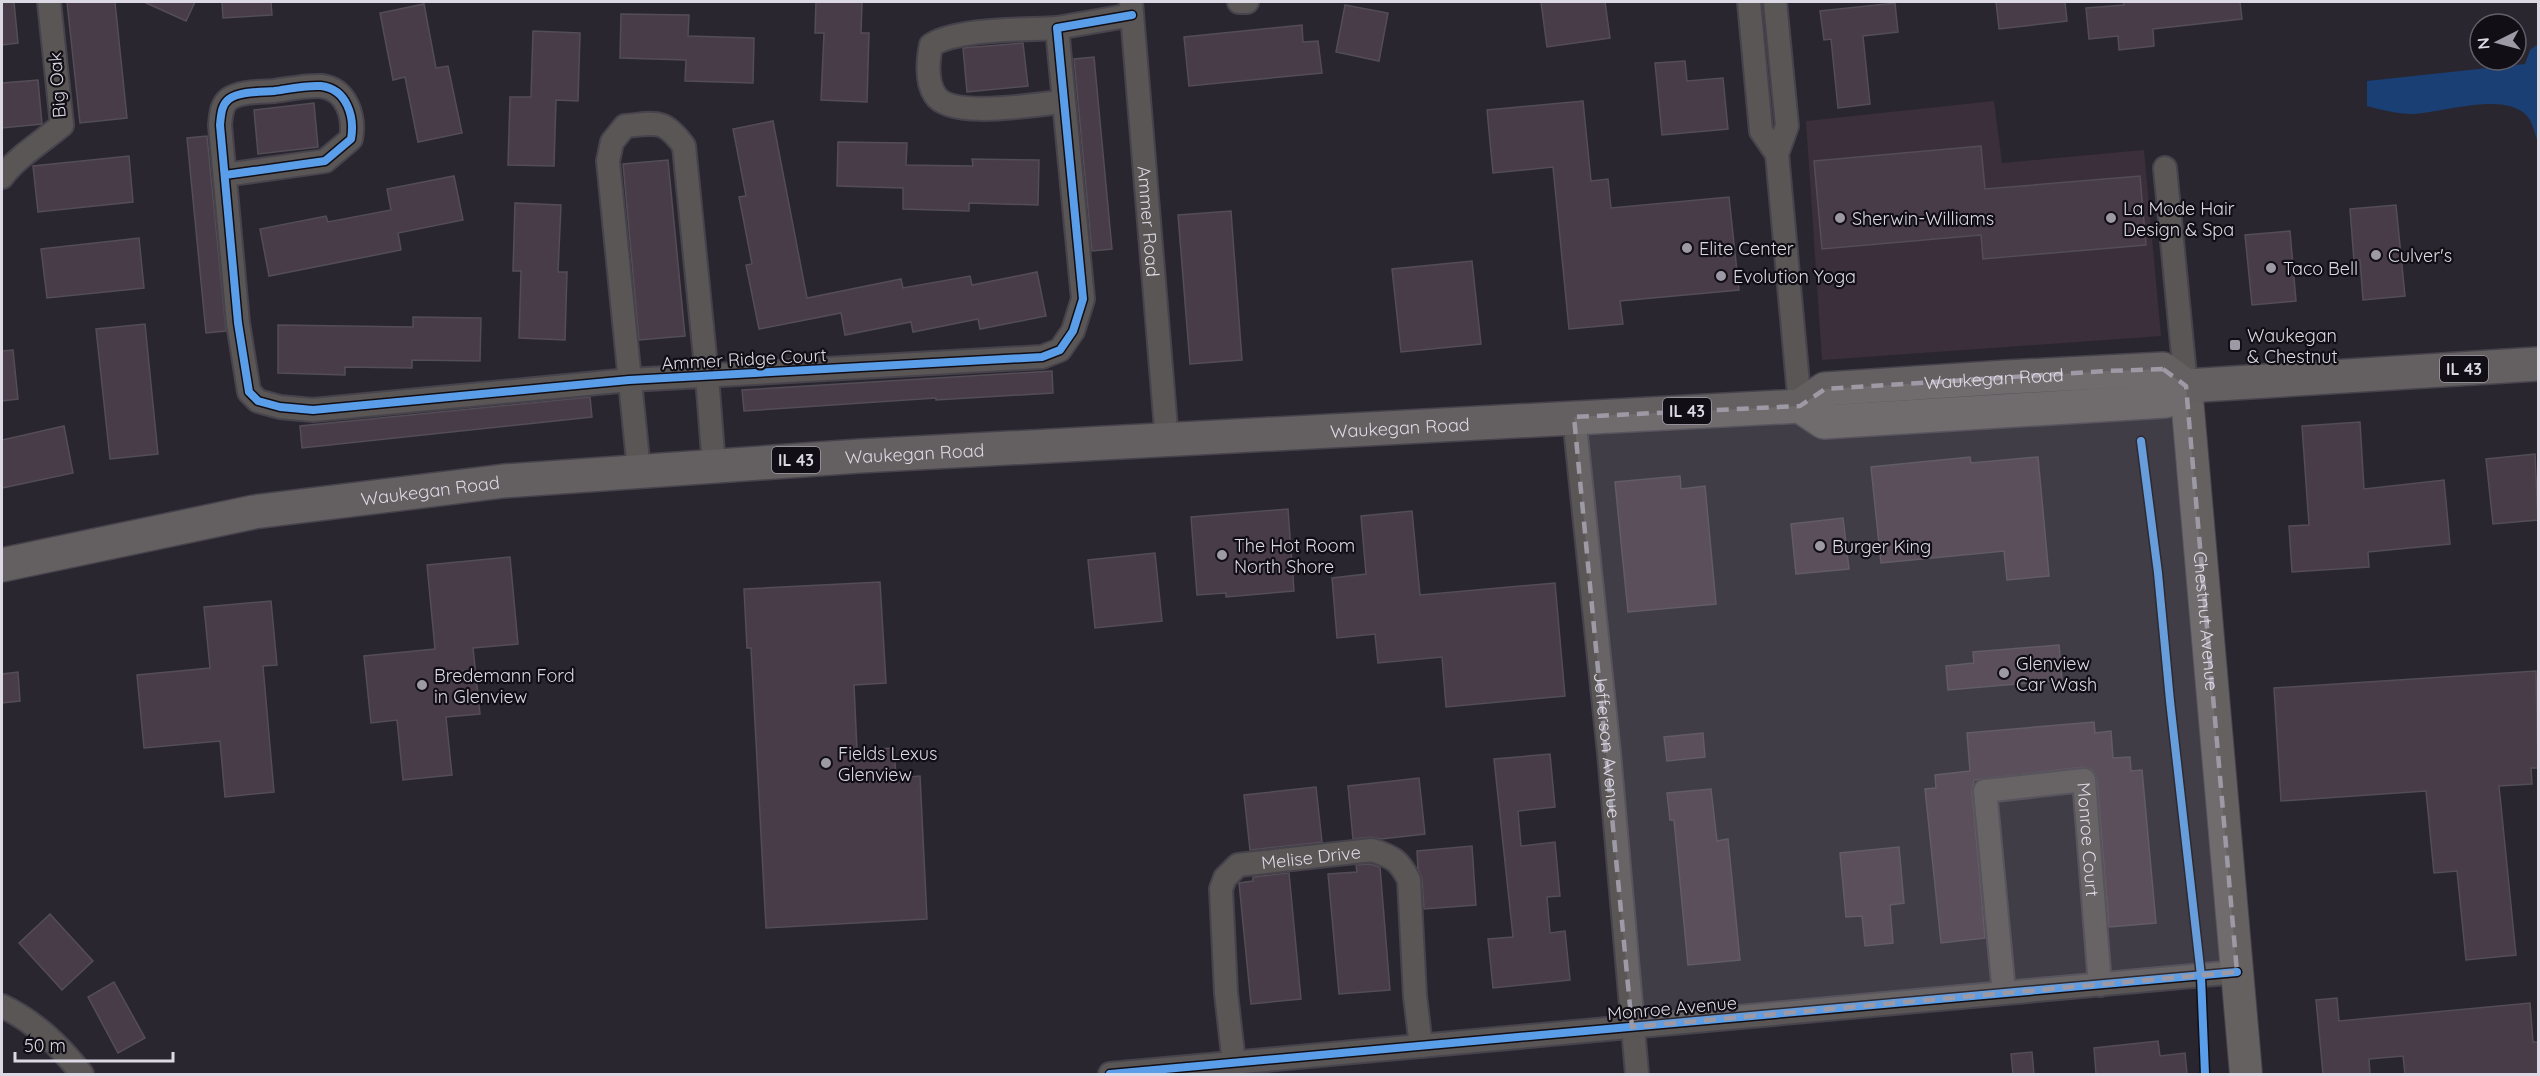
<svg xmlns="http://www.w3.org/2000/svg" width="2540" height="1076" font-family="Quicksand,sans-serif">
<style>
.commercial{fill:#3b2f3c}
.water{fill:#193f75}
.building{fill:#493c49;stroke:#534d55;stroke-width:1.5}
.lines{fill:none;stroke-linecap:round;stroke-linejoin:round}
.street-casing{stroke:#47434c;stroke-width:26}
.secondary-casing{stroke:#47434c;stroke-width:34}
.primary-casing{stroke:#47434c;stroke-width:36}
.street{stroke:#5a5656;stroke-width:22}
.secondary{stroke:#656161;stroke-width:32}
.primary{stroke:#645f60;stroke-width:33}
.cycleway-casing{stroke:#110e15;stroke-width:11}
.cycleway{stroke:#5a9eea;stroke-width:8}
.marked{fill:#9e9aa5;fill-opacity:0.2;stroke:#9e9aa5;stroke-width:4.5;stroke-dasharray:12 8;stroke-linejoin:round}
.poi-dot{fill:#9e9aa5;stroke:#110e15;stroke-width:2}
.labels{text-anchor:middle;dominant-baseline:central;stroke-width:4.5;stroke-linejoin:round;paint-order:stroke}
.shield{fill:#110e15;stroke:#a09ca6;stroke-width:1.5}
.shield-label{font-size:16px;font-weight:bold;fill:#ddd9e4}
.street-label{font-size:18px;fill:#ddd9e4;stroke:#110e15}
.poi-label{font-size:18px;fill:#ddd9e4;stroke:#110e15;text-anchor:start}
</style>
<rect width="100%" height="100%" fill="#2a2630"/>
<!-- commercial -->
<polygon class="commercial" points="1994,101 2002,163 2144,150 2161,336 1822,360 1806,121"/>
<!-- water -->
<path class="water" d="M2538,44v98c-3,-7 -5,-20 -11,-26 -23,-25 -84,-3 -114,-2 -16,0 -31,-4 -46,-8v-25l158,-17 5,-14z"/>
<!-- building -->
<g class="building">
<polygon points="2,2 14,2 18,43 2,45"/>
<polygon points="67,2 115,2 127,118 80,123"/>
<polygon points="144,2 195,2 186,21"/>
<polygon points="222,2 271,2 272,15 223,18"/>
<polygon points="816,2 862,2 861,33 869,33 867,102 821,100 824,33 815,33"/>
<polygon points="1541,2 1605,2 1610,38 1547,47"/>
<polygon points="1996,2 2065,2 2067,21 1999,29"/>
<polygon points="2123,2 2240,2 2242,19 2153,29 2154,46 2119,50 2118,36 2089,39 2086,8 2124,5"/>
<polygon points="1895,3 1898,32 1863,36 1870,104 1838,108 1831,39 1824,40 1820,11"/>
<polygon points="424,4 436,68 448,66 462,133 418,142 405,77 393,80 380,13"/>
<polygon points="1345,5 1388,13 1379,61 1336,52"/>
<polygon points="621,14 689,15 688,36 754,38 753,83 685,81 686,60 620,58"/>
<polygon points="1302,25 1303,42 1318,41 1322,73 1189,86 1184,37"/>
<polygon points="533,31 580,33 578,101 556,100 554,166 508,165 510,97 531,97"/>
<polygon points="1023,43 1028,86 967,92 963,48"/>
<polygon points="1094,57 1112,249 1092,251 1074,59"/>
<polygon points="1685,61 1687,81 1723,78 1728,129 1662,135 1655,63"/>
<polygon points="38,80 42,124 2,128 2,83"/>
<polygon points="1583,101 1591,181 1608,179 1611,208 1729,197 1739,290 1620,301 1623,324 1569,329 1553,167 1493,173 1487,110"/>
<polygon points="314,103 318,147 258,154 254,110"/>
<polygon points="773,121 807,298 901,279 903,288 970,276 972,285 1037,272 1046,316 980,329 978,319 913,332 911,322 845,335 841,313 759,329 746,265 752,264 739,197 746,196 733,129"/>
<polygon points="207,136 226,331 206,333 187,138"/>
<polygon points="838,142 907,143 906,165 973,166 972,159 1039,160 1038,205 969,203 969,211 903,209 903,188 837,186"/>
<polygon points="1981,146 1985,189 2140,176 2146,245 1983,259 1981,235 1822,249 1814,161"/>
<polygon points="129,156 133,202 38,212 33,166"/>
<polygon points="668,160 685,336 639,340 623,164"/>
<polygon points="454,176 463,220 398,233 401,250 269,276 260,229 326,216 328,222 391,210 387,189"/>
<polygon points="515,203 561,205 558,272 567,272 565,340 519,338 521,271 513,271"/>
<polygon points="2396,205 2405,296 2363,300 2360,260 2354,261 2350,209"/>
<polygon points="1231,211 1242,360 1190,364 1178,215"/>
<polygon points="2290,231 2296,301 2252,305 2245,235"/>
<polygon points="139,238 144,288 47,298 41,249"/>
<polygon points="1472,261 1481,344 1401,352 1392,269"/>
<polygon points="413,317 481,318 480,361 412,360 412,368 345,367 345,375 278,373 278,325 413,327"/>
<polygon points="145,324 158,454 110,459 96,329"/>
<polygon points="13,350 18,399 2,401 2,351"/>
<polygon points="1052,371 1053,393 936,400 936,398 744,411 742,390"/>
<polygon points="590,397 592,417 302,448 300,426"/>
<polygon points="2360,422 2364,489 2444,480 2450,544 2368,552 2369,567 2292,572 2289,526 2309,525 2302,426"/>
<polygon points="64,426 73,473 2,488 2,440"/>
<polygon points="2535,454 2538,520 2493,524 2486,459"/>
<polygon points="1970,457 1971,463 2038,457 2049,576 2007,580 2004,551 1881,563 1871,467"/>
<polygon points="1680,476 1681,489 1705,486 1716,604 1628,612 1615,482"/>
<polygon points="1288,509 1294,591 1226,597 1226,593 1197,595 1191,517"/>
<polygon points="1412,511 1420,595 1555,583 1565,696 1446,707 1442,657 1378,663 1375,634 1337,638 1332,578 1366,574 1361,516"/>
<polygon points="1843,518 1849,569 1796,574 1791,524"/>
<polygon points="1155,553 1162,621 1095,628 1088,560"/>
<polygon points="510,557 518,644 473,648 480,714 446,717 452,775 403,780 397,720 371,723 364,656 435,649 427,565"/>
<polygon points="880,582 886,683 854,685 857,750 894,748 896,778 920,776 927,919 766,928 751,648 747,648 744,589"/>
<polygon points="271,601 277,665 263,666 274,792 225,797 220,741 144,748 137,675 210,668 204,607"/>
<polygon points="2059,645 2062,680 1948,690 1946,666 1974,663 1973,652"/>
<polygon points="2536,671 2538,768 2531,768 2532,784 2499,786 2516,955 2466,960 2457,871 2434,873 2426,791 2281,801 2274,688"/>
<polygon points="18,672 20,701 2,703 2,674"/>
<polygon points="2094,722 2095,733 2111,731 2113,758 2130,757 2131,771 2142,770 2156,923 2109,927 2097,779 2093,770 2083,767 1974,780 1972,792 1985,938 1941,943 1925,789 1936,788 1935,775 1970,771 1967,733"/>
<polygon points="1703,733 1705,757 1667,761 1664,737"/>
<polygon points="1550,754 1555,807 1518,811 1521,846 1555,842 1560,896 1547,897 1550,933 1565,931 1570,980 1493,988 1488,939 1513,937 1494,759"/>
<polygon points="1419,778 1425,834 1381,839 1371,837 1353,839 1348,786"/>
<polygon points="1316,787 1322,842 1250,850 1244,795"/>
<polygon points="1711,789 1717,841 1728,839 1740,960 1688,965 1674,820 1670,820 1667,793"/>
<polygon points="1472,846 1476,905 1424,909 1422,879 1418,869 1417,851"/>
<polygon points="1899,847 1904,903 1890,905 1893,943 1865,946 1862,916 1846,917 1840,853"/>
<polygon points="1370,864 1380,867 1390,990 1339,994 1328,874 1357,872 1356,865"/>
<polygon points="1289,873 1301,999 1251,1004 1239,883 1253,881 1253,877"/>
<polygon points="50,914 93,961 62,990 19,943"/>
<polygon points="114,982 145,1038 118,1053 88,997"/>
<polygon points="2337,998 2339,1021 2530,1003 2533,1042 2538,1042 2538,1074 2405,1074 2403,1056 2369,1059 2370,1074 2323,1074 2316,1000"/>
<polygon points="2158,1041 2160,1056 2185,1053 2187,1074 2096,1074 2094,1048"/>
<polygon points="2032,1052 2034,1074 2013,1074 2011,1054"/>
</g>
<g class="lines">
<defs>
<g id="street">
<path id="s1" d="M1131,2l36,439"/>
<polyline points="1239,2 1247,2"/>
<polyline points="1749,2 1761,131 1777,154"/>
<polyline points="1775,2 1787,126 1777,154 1800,406"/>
<path d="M1057,28c-34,2 -98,0 -126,17 -3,15 -5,36 4,50 16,25 101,9 127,7"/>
<polyline points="2165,168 2186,386"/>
<path d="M225,175l100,-14 26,-22c4,-22 -4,-50 -30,-53 -15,-1 -32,3 -47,5 -12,1 -34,0 -45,8 -8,6 -8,17 -9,26l18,198 11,69 9,9 22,6 33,3 316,-30 413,-23 18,-7 13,-19 10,-32 -26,-271 75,-13"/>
<path d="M2,177c16,-21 40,-35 60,-52l-13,-123"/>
<path id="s2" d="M1574,417l35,336 28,321"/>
<path d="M639,471l-31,-310 4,-19 13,-16c33,-3 39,-7 59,20l23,231 7,89"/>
<path id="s3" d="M2004,993l-19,-202 99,-11 16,205"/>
<path d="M2,1006c33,16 57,39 80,68"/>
<path id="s4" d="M1234,1063l-8,-70 -5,-104 4,-11 13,-13 134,-15c21,7 27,10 37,30l6,116 6,50"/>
<polyline points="1110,1074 2237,972"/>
</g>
<g id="secondary">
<path id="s5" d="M2186,386l60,688"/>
</g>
<g id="primary">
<polyline points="1800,406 1824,422 2165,401 2186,386 2538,364"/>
<path id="s6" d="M2,565l252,-53 250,-31 356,-25 940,-50 25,-17 182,-12 156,-8 23,17"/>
</g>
</defs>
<!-- street casing -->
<use href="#street" class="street-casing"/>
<!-- secondary casing -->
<use href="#secondary" class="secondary-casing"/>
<!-- primary casing -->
<use href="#primary" class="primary-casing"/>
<!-- street -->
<use href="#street" class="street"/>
<!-- secondary -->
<use href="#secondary" class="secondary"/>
<!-- primary -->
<use href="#primary" class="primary"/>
<defs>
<g id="cycleway">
<path d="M225,175l100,-14 26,-22c4,-22 -4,-50 -30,-53 -15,-1 -32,3 -47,5 -12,1 -34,0 -45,8 -8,6 -8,17 -9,26l18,198 11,69 9,9 22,6 33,3 316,-30 413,-23 18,-7 13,-19 10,-32 -26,-271 75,-13"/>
<polyline points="2141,441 2158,573 2170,701 2201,976 2205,1074"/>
<polyline points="1110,1074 2237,972"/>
</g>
</defs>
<!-- cycleway casing -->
<use href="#cycleway" class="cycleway-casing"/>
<!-- cycleway -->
<use href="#cycleway" class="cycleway"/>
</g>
<!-- marked area -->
<path class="marked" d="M2163,369l23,17 51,586 -605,55 -58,-610 226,-11 25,-17 282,-18z"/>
<!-- markers -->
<g class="poi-dot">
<circle cx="1840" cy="218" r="6"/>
<circle cx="2111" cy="218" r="6"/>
<circle cx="1687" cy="248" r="6"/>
<circle cx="2376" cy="255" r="6"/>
<circle cx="2271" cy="268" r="6"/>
<circle cx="1721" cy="276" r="6"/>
<rect x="2229" y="339" width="12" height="12" rx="3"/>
<circle cx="1820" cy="546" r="6"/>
<circle cx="1222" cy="555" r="6"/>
<circle cx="2004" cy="673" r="6"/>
<circle cx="422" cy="685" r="6"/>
<circle cx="826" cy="763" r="6"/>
</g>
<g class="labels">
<!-- shield labels -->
<g class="shield">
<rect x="2440" y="356" width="48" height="26" rx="4.5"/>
<rect x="1663" y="398" width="48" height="26" rx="4.5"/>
<rect x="772" y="447" width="48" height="26" rx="4.5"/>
</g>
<g class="shield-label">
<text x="2464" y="369">IL 43</text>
<text x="1687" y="411">IL 43</text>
<text x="796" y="460">IL 43</text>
</g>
<!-- street labels -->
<g class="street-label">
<text transform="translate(57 85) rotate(-94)">Big Oak</text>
<text stroke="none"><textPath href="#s1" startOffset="220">Ammer Road</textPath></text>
<text transform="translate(744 359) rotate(-3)">Ammer Ridge Court</text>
<text stroke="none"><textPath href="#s6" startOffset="2007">Waukegan Road</textPath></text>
<text stroke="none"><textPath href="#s6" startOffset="1407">Waukegan Road</textPath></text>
<text stroke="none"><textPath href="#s6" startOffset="921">Waukegan Road</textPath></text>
<text stroke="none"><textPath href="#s6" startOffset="435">Waukegan Road</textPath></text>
<text stroke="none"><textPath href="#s5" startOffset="236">Chestnut Avenue</textPath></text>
<text stroke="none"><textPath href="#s2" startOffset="330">Jefferson Avenue</textPath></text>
<text stroke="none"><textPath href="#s3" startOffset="362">Monroe Court</textPath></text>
<text stroke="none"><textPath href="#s4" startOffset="278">Melise Drive</textPath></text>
<text transform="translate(1672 1008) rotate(-5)">Monroe Avenue</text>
</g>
<!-- poi labels -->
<g class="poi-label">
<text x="2123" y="208">La Mode Hair<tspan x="2123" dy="21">Design &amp; Spa</tspan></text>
<text x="1852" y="218">Sherwin-Williams</text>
<text x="1699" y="248">Elite Center</text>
<text x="2388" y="255">Culver's</text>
<text x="2283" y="268">Taco Bell</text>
<text x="1733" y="276">Evolution Yoga</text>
<text x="2247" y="335">Waukegan<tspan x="2247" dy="21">&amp; Chestnut</tspan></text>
<text x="1234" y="545">The Hot Room<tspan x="1234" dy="21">North Shore</tspan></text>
<text x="1832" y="546">Burger King</text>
<text x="2016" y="663">Glenview<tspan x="2016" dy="21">Car Wash</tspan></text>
<text x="434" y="675">Bredemann Ford<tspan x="434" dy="21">in Glenview</tspan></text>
<text x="838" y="753">Fields Lexus<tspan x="838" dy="21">Glenview</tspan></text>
</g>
</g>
<!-- border -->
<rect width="2540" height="1076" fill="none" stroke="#ddd9e4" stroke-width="6"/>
<!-- north arrow -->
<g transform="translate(2498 42) rotate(264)"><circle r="28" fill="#110e15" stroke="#635f68" stroke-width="1.5"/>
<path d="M0-4.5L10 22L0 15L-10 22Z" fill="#9e9aa5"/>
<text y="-9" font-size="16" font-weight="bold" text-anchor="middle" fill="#ddd9e4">N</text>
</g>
<!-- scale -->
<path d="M15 1052v9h158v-9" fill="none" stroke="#ddd9e4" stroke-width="3"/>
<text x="24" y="1052" font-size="18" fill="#ddd9e4" stroke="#110e15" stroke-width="4.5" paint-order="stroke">50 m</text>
</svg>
